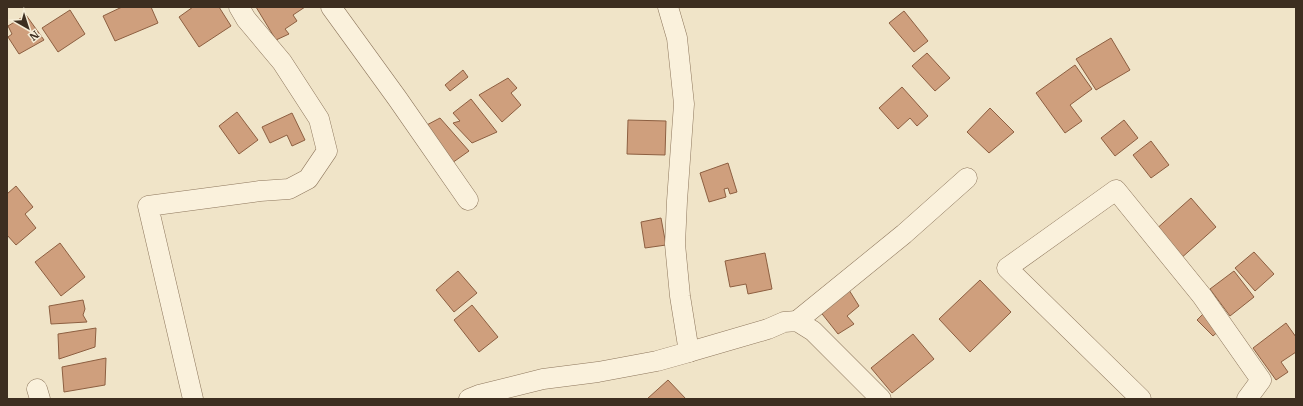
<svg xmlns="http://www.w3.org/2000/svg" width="1303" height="406" font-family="'IBM Plex Serif',serif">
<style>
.building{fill:#cf9f7d;stroke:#8d5f41}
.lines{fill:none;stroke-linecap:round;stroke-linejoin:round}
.street-casing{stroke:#8d765c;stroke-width:21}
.street{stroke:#faf1dc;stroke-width:20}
</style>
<rect width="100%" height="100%" fill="#f0e4c8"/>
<!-- building -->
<g class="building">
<polygon points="122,7 151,7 158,23 115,41 103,16"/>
<polygon points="193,7 219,7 231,26 199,47 179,17"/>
<polygon points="256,7 305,7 293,15 297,21 285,29 289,34 276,40"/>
<polygon points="70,10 85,34 58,52 42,28"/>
<polygon points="904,11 928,41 914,52 889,23"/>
<polygon points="26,15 44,40 19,54 8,37 12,34 8,26"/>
<polygon points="1111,38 1130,70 1096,90 1076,59"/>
<polygon points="927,53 950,78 935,91 912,66"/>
<polygon points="1075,65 1092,89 1070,105 1082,121 1065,133 1036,93"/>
<polygon points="463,70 468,77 450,91 445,85"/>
<polygon points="508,78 517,88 511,93 521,105 502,122 479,95"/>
<polygon points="902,87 928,116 917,126 910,118 898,129 879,108"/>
<polygon points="471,99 497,132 472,143 453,123 460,121 453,113"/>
<polygon points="990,108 1014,132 989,153 967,132"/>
<polygon points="237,112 258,140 239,154 219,126"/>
<polygon points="292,113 305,140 292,146 287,135 270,143 262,127"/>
<polygon points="440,118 469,151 452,163 423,127"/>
<polygon points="628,120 666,121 665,155 627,154"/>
<polygon points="1124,120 1138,138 1115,156 1101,138"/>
<polygon points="1151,141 1169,165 1151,178 1133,155"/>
<polygon points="728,163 737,192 730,194 728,188 724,189 726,197 709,202 700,173"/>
<polygon points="16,186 33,207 25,214 36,228 16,245 7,235 7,194"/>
<polygon points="1191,198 1216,227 1179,260 1154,231"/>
<polygon points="661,218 666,245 645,248 641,222"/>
<polygon points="60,243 85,277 61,296 35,262"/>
<polygon points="1254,252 1274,274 1255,291 1235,268"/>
<polygon points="765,253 772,289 748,294 746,284 730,287 725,261"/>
<polygon points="458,271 477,293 454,312 436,290"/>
<polygon points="1234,271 1254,297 1230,316 1210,289"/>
<polygon points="980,280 1011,312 970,352 939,319"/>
<polygon points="849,290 859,306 847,316 854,324 838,334 819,310"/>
<polygon points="83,300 85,309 83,315 87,322 51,324 49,306"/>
<polygon points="472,305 498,337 479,352 454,320"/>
<polygon points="1205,312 1222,328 1213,336 1197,320"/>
<polygon points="1286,323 1296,337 1296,352 1281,362 1288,372 1276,380 1253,348"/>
<polygon points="96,328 95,347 59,359 58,334"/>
<polygon points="913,334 934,359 892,393 871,368"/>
<polygon points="106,358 105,385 64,392 62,367"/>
<polygon points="668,380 686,399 647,399"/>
</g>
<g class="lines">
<defs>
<g id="street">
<polyline points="331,7 397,98 468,200"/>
<polyline points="797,321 904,234 967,178"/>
<polyline points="689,352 768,329 784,322 797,321 813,331 881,399"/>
<polyline points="37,389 40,399"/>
<polyline points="193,399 148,206 260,191 289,189 308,179 327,151 319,119 282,62 246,19 239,7"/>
<polyline points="469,399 479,395 543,379 598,372 657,361 689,352 680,296 675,244 677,201 684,104 677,38 668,7"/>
<polyline points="1141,399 1007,268 1116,190 1202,296 1261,380 1247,399"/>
</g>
</defs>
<!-- street casing -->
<use href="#street" class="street-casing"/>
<!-- street -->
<use href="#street" class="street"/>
</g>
<!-- border -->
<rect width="1303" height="406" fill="none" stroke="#3d2e20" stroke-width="16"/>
<!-- north arrow -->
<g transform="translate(28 28) rotate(141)" stroke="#f7eed8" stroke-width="3" paint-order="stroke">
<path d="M0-3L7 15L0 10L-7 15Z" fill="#3d2e20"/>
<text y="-6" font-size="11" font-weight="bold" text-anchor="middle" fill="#3d2e20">N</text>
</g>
</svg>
